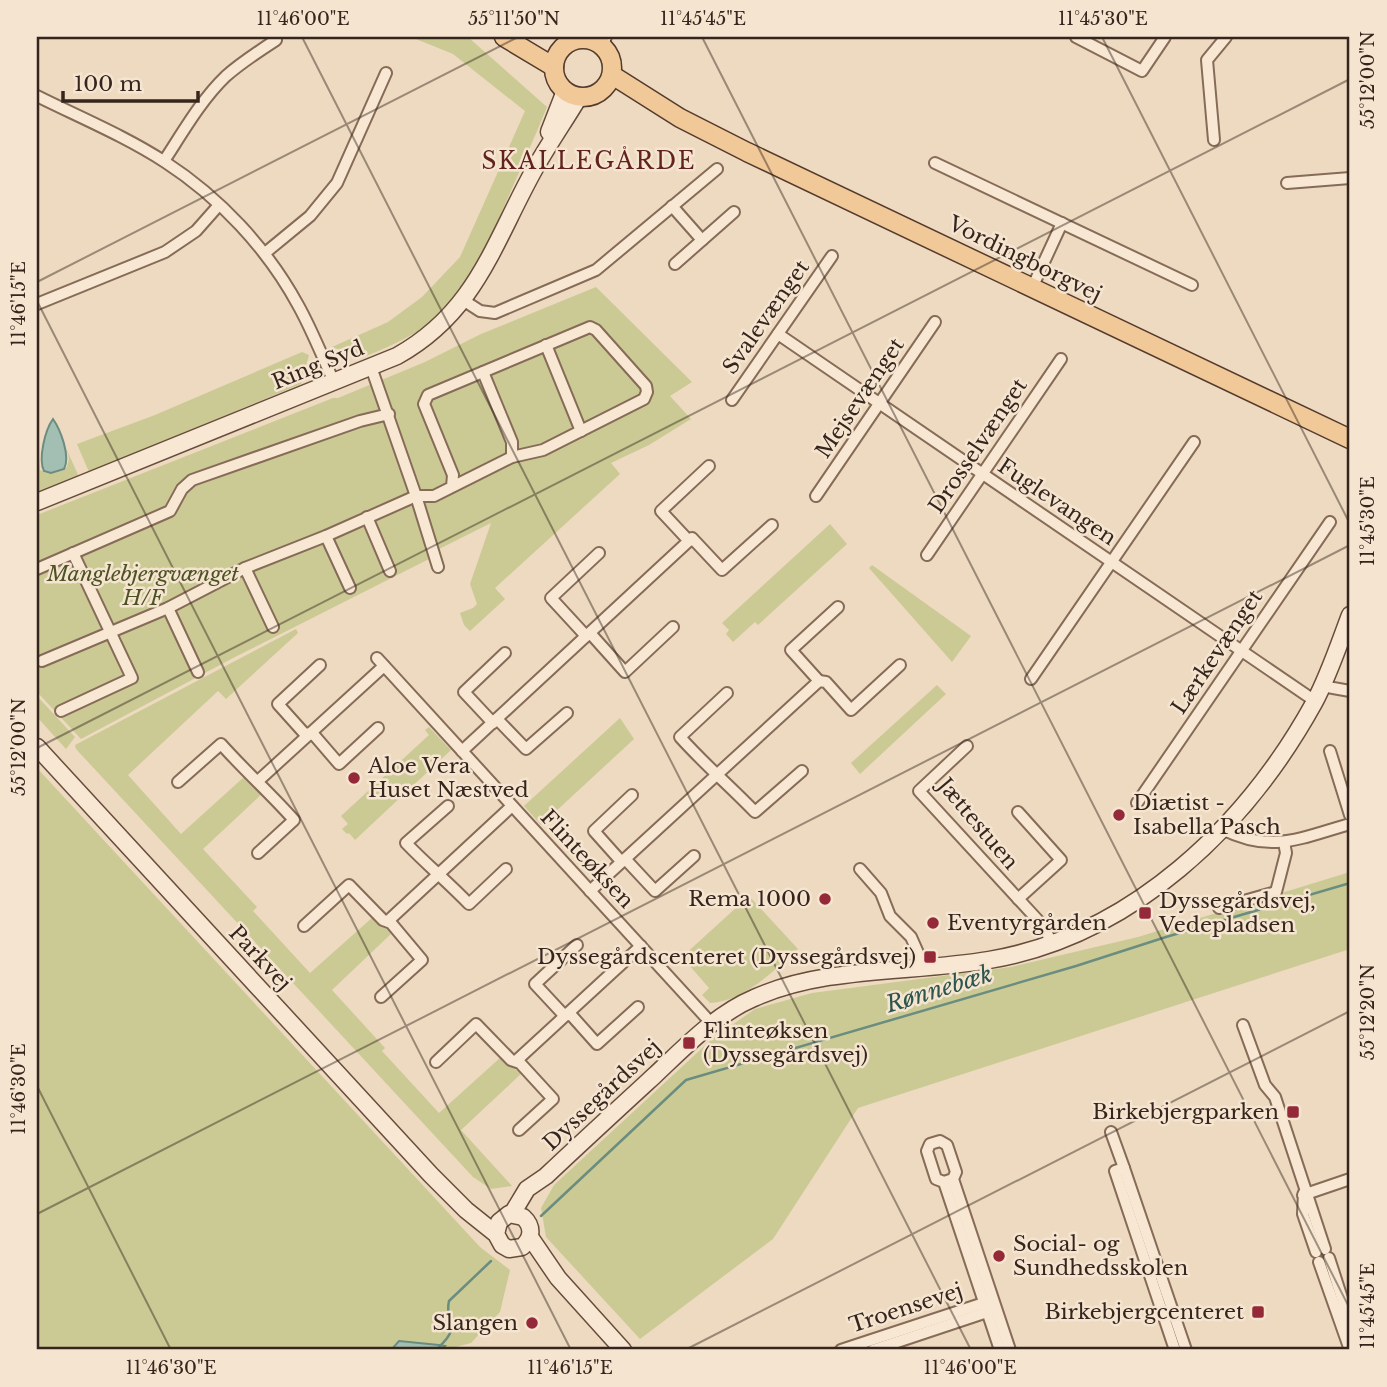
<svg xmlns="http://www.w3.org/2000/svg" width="1387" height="1387" font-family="'Libre Baskerville',serif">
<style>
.green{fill:#cbca95}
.water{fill:#a3bfb3;stroke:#6a8d80;stroke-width:2}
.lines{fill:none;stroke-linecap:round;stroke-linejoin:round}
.stream{stroke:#6a8d80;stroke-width:2.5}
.street-casing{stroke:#866b58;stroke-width:14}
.secondary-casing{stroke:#684c3c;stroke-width:19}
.primary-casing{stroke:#543a2d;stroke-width:21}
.street{stroke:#f8e8d3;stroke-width:10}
.secondary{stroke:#f8e8d3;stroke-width:16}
.primary{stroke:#f1c998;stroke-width:18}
.ticks{fill:none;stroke:#36251d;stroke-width:2;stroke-opacity:0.45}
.poi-dot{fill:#942938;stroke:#f5e5d0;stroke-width:2.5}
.labels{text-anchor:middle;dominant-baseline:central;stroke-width:5;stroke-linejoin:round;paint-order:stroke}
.street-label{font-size:21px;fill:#36251d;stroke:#f5e5d0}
.park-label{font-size:21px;font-style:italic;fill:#4c5223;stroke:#f5e5d0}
.poi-label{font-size:21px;fill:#36251d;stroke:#f5e5d0;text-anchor:start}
.neighbourhood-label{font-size:23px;letter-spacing:2px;fill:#62221d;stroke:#f5e5d0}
.water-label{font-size:23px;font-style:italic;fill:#2c554d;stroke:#f5e5d0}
.neatline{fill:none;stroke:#36251d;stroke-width:2.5}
.ticks-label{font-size:18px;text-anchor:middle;fill:#36251d}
</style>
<rect width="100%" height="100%" fill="#eddac0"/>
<!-- green -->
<g class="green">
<path d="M411,37h57l79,70c-13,32 -27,63 -41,95 -20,46 -39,94 -82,125 -19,13 -41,22 -62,31l-30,-11 56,-25 34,-25 38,-40 65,-146 -72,-57z"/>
<polygon points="596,287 692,382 670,396 691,419 649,445 611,463 620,474 495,588 505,599 470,631 464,625 460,613 473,608 477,604 470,584 491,523 439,549 429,559 235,657 81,739 37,692 37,515 333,398 338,398 425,362 481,334"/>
<polygon points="302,352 309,355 301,384 89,472 77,444 155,415"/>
<path d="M66,448l13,29 -42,17v-35l2,-1 1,12c11,5 17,3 27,-3l2,-9z"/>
<polygon points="830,524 847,544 758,625 755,622 733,642 726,634 729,630 722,623"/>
<polygon points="872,565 971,636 952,662 869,568"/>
<polygon points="296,629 298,633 226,699 218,691 128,775 181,834 244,777 254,788 264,792 203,849 257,907 253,911 310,973 373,917 383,927 393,932 332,990 385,1048 382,1051 439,1113 501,1057 506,1064 522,1073 461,1130 512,1186 491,1189 473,1177 76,749 75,745"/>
<polygon points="937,685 946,694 860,774 851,763"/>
<polygon points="37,696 75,737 66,749 37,717"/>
<polygon points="620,718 634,739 541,825 524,806"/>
<polygon points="429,727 451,750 355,840 349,833 347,834 342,829 348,824 341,816 429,735 425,730"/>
<polygon points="37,768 480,1247 510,1270 500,1312 471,1343 444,1350 37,1350"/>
<polygon points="1350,872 1350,949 858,1108 773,1239 640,1339 546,1237 541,1208 554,1185 712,1039 755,1009 812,993 1011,967 1138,937"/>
<path d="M749,896l49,53c-25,22 -53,52 -88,54l-8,-8 7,-7 -27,-31z"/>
</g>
<!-- water -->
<g class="water">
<path d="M53,419c7,10 18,37 11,50l-13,4 -7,-2c-6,-12 1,-41 9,-52z"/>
<polygon points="399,1341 439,1345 445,1346 441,1350 391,1350"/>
</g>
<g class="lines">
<!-- stream -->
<g class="stream">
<polyline points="541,1216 686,1080 1076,966 1166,937 1350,883"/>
<path d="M439,1347c24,-23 5,-22 10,-46l42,-40"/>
</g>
<defs>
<g id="street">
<polyline points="1076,37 1142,71 1165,37"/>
<polyline points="589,39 591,37"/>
<polyline points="602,46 606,37"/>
<path d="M37,96c42,21 88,40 128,66 54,35 102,86 133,143 14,25 24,51 36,77"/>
<polyline points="1214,140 1207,60 1226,37"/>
<path d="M164,161c19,-29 37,-61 62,-85 16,-14 33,-25 50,-36"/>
<polyline points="935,163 1192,285"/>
<polyline points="1287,183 1350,178"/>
<polyline points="672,206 702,240"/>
<polyline points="265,253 310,216 337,183 386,73"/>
<polyline points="675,264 734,212"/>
<polyline points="1032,288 1062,223"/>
<polyline points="463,300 480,311 495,313 596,270 717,169"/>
<polyline points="37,304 165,252 196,231 219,205"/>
<polyline points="778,334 1315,701"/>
<polyline points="546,345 581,431"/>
<polyline points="371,367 416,496 438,567"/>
<polyline points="483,372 512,442 512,457"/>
<polyline points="732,400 832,256"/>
<polyline points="816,496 935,322"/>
<polyline points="367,517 390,571"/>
<polyline points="326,536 350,588"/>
<polyline points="689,541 661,511 709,466"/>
<polyline points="927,555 1061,359"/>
<polyline points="245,568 273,627"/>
<polyline points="37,569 170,511 182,489 192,480 360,421 389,414"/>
<polyline points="168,608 198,672"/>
<polyline points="590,633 625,672 673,627"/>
<polyline points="586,636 551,598 599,553"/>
<polyline points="377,658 712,1024"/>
<polyline points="42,661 168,608 245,568 326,536 416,496 434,496 512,457 543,450 644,399 647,392 646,386 596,330 590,327 428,395 424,404 453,475 452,487"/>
<polyline points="320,665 278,704 304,733 314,735 339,764 378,728"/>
<polyline points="1031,679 1194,442"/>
<polyline points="819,681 791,650 838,607"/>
<polyline points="1322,686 1350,691"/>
<path d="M727,693l-47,44c24,27 50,49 75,75l47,-41"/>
<polyline points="61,711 132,678 73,553"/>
<polyline points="497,719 526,749 567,713"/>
<polyline points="493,723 464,692 505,653"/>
<polyline points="967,746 919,791 1045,928 1052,945"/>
<polyline points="462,751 692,538 722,570 772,525"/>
<polyline points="1330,751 1350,815"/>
<polyline points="258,781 384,666"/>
<path d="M178,782l43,-38c24,27 49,49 73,76l-36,33"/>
<polyline points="632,795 594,831 619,859 628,862 655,891 694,856"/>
<polyline points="1137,803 1330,522"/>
<path d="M448,806l-42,37c21,22 42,39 63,61l37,-35"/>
<polyline points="1018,812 1061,860 1018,899"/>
<path d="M1222,829c50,25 78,9 128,-5"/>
<polyline points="860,869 881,893 890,916 911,937 919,955 921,968"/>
<polyline points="590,891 819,681 826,682 851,710 900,665"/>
<polyline points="1219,908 1276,892 1286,853 1284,842"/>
<polyline points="388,921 512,806"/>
<polyline points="304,926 349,885 383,920 391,923 422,960 381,997"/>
<polyline points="577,945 535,984 562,1013 572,1016 597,1044 638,1007"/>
<polyline points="1243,1025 1265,1085 1275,1097 1325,1249"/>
<polyline points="516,1061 641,946"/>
<polyline points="436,1062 476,1024 511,1060 520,1063 553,1099 519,1130"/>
<polyline points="1111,1132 1124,1168 1115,1171 1175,1350"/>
<polyline points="1124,1168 1186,1350"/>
<polyline points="953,1179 944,1182 936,1179 927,1151 930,1144 940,1141 947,1145 956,1172 953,1179 1010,1350"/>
<polyline points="944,1182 1000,1350"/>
<polyline points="1304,1193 1303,1214 1316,1252"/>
<polyline points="1303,1195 1350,1179"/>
<polyline points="1329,1258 1350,1323"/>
<polyline points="1319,1262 1350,1350"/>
<polyline points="841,1350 990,1301"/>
<polyline points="873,1350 993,1310"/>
</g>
<g id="secondary">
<polyline points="549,132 565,91"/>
<path d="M37,502l360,-146c79,-44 96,-112 137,-186 14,-25 30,-48 45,-73"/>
<path d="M37,747l394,428 35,35 30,24 6,11 7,4 13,-2c11,-9 11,-21 1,-30l-14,-3 -10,8 -3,12"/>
<path d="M512,1214l15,-25 19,-13c36,-34 72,-67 109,-101 30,-28 61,-61 99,-77 71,-32 159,-25 235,-38 143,-24 257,-134 325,-257 15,-28 25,-59 36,-88"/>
<polyline points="530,1237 558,1278 623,1350"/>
</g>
<g id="primary">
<polyline points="504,37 554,67"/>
<circle cx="583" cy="68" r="29"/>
<polyline points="612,75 680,118 747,152 1350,439"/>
</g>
</defs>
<!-- street casing -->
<use href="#street" class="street-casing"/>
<!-- secondary casing -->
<use href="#secondary" class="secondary-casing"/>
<!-- primary casing -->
<use href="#primary" class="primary-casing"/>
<!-- street -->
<use href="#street" class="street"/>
<!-- secondary -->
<use href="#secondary" class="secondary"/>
<!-- primary -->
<use href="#primary" class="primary"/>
</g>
<!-- ticks -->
<path class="ticks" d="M302,37l669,1313M702,37l648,1272M1102,37l248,487M37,282l481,-245M37,301l534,1049M37,748l1313,-669M37,1086l134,264M37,1214l1313,-669M685,1350l665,-339"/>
<!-- markers -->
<g class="poi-dot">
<circle cx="354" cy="778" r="7"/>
<circle cx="1119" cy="815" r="7"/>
<circle cx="825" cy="899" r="7"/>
<rect x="1138" y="906" width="14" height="14" rx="3.5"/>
<circle cx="933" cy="923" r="7"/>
<rect x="923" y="950" width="14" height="14" rx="3.5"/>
<rect x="682" y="1036" width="14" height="14" rx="3.5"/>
<rect x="1286" y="1105" width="14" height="14" rx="3.5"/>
<circle cx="999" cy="1256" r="7"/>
<rect x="1251" y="1305" width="14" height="14" rx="3.5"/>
<circle cx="532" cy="1323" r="7"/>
</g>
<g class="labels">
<!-- street labels -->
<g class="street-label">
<text transform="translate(1025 259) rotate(26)">Vordingborgvej</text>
<text transform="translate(766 317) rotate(-55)">Svalevænget</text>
<text transform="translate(318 365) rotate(-22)">Ring Syd</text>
<text transform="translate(860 398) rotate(-56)">Mejsevænget</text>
<text transform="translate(978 446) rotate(-56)">Drosselvænget</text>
<text transform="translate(1057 502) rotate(34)">Fuglevangen</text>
<text transform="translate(1217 652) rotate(-56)">Lærkevænget</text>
<text transform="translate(978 824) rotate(50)">Jættestuen</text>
<text transform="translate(587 859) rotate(47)">Flinteøksen</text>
<text transform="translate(260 958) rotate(47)">Parkvej</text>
<text transform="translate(602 1095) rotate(-43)">Dyssegårdsvej</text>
<text transform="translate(906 1308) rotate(-18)">Troensevej</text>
</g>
<!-- park labels -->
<g class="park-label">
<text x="143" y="574">Manglebjergvænget<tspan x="143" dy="24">H/F</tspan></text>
</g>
<!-- poi labels -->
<g class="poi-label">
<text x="368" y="766">Aloe Vera<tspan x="368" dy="24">Huset Næstved</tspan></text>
<text x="1133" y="803">Diætist -<tspan x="1133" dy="24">Isabella Pasch</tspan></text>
<text x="811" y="899" text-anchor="end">Rema 1000</text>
<text x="1159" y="901">Dyssegårdsvej,<tspan x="1159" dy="24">Vedepladsen</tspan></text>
<text x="947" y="923">Eventyrgården</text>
<text x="916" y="957" text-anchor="end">Dyssegårdscenteret (Dyssegårdsvej)</text>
<text x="703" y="1031">Flinteøksen<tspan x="703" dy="24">(Dyssegårdsvej)</tspan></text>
<text x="1279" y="1112" text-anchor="end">Birkebjergparken</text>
<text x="1013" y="1244">Social- og<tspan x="1013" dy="24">Sundhedsskolen</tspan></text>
<text x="1244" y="1312" text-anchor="end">Birkebjergcenteret</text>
<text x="518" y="1323" text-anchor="end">Slangen</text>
</g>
<!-- neighbourhood labels -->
<g class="neighbourhood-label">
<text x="589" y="161">SKALLEGÅRDE</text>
</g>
<!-- water labels -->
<g class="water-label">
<text transform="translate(939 989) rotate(-17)">Rønnebæk</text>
</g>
</g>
<!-- border -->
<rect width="1387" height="1387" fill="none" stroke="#f5e5d0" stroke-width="77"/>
<!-- scale -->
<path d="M63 91v10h135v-10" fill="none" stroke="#36251d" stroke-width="3.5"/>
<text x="74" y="91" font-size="21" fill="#36251d" stroke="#f5e5d0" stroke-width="5" paint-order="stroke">100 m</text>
<rect x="38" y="38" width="1310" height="1310" class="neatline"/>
<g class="ticks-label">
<text x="303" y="25">11°46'00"E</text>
<text x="514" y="25">55°11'50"N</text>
<text x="703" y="25">11°45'45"E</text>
<text x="1103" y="25">11°45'30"E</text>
<text transform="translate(1368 80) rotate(-90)" y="6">55°12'00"N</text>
<text transform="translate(19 304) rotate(-90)" y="6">11°46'15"E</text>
<text transform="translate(1368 521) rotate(-90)" y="6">11°45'30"E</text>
<text transform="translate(19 747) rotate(-90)" y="6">55°12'00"N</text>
<text transform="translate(1368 1012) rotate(-90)" y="6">55°12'20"N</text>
<text transform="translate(19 1089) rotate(-90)" y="6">11°46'30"E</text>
<text transform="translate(1368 1306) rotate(-90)" y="6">11°45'45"E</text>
<text x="171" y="1374">11°46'30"E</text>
<text x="570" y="1374">11°46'15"E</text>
<text x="970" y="1374">11°46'00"E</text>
</g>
</svg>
